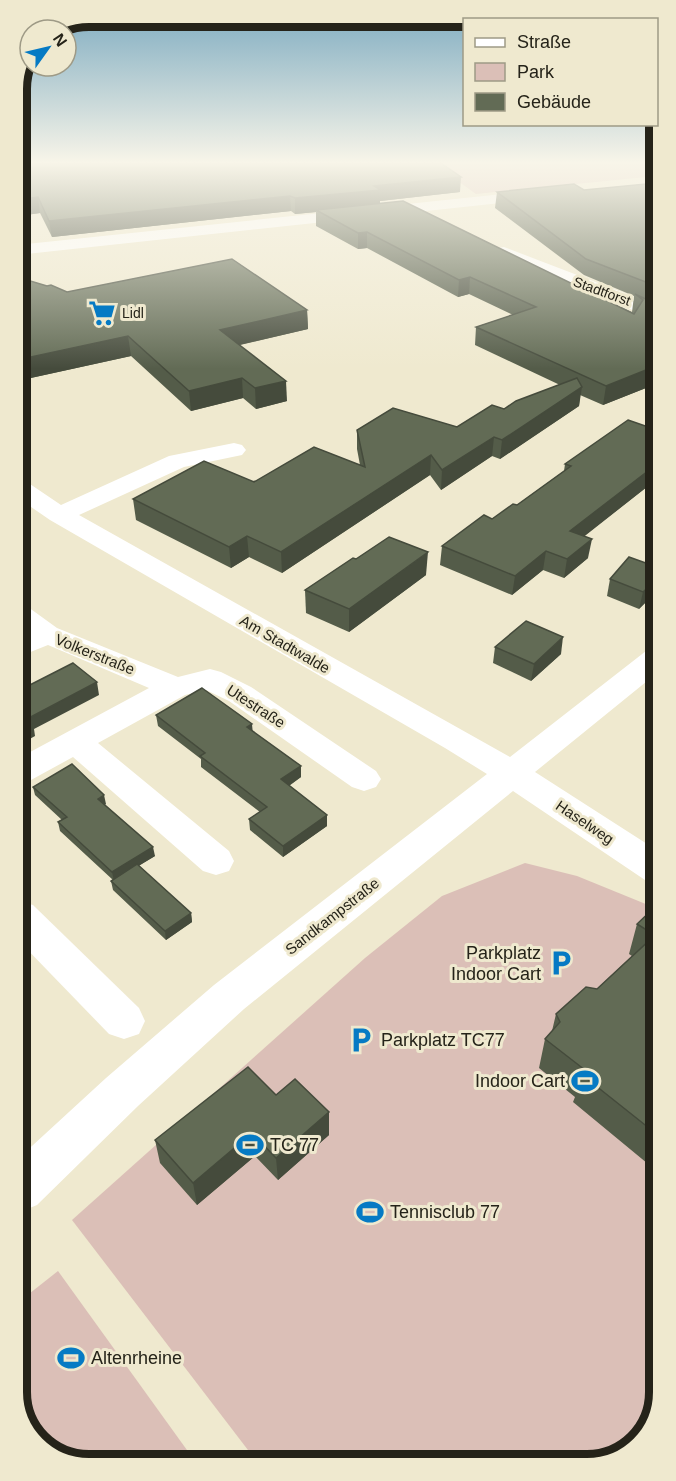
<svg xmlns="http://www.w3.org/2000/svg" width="676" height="1481" font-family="Arial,sans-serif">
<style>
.green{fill:#dbbfb7}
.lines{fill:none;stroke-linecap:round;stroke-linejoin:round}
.minor{fill:#fff;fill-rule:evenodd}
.wall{fill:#545c49}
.shaded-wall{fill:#454b3c}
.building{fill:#626b55;stroke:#454b3c;stroke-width:1.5}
.labels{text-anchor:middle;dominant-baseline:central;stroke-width:6;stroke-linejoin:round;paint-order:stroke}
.far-street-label{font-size:14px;fill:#252319;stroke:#efe9cf}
.far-poi-label{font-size:14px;fill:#252319;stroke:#efe9cf;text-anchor:start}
.street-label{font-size:15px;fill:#252319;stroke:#efe9cf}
.near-poi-label{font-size:18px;fill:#252319;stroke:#efe9cf;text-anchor:start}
.rim{fill:none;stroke:#252319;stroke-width:8}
</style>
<rect width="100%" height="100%" fill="#efe9cf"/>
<!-- green -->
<g class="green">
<polygon points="430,161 656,161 656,176 476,194"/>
<polygon points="525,863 577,876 658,909 659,1392 647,1432 610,1461 258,1463 72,1220 365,958 442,896"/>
<polygon points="58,1271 197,1464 84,1464 45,1449 20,1415 20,1301"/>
</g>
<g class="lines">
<!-- minor -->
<g class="minor">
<polygon points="541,190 546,192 549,195 546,198 17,255 17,245"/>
<polygon points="504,247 645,301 656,307 656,321 613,301 498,256 496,252 498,248"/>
<polygon points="234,443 242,445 246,450 242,455 184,467 79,515 510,757 646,651 657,649 657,673 535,772 658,851 658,884 645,880 513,791 244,1009 138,1106 37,1205 20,1212 20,1157 106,1078 214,985 487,774 445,748 50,520 18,498 18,480 27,482 61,505 169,456"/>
<polygon points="18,604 28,607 57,628 178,677 210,669 221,672 251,687 376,771 381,779 376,787 364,791 352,787 229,701 206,690 185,695 98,743 229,851 234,861 229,871 216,875 203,871 73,757 31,780 19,784 19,758 149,688 48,645 18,657 18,636 26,633 18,627"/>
<polygon points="19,901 33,905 139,1008 145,1021 139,1034 124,1039 109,1034 19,941"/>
</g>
</g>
<!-- wall -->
<g class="wall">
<polygon points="17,161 460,192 380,201 380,203 632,312 634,296 584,275 495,208 497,192 584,190 656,183 656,384 603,405 580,395 579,406 500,459 492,456 441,490 430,475 282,573 249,557 231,568 136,520 133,499 360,465 357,449 357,430 457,427 504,409 560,385 475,345 476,327 513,315 469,294 458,297 367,248 358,249 316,226 316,212 295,214 291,211 52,237 40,213 19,216 17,214"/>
<polygon points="17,277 67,292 307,310 308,329 240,345 287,401 256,409 243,398 191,411 131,356 17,381"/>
<polygon points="657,430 657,479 584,536 588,558 564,578 543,570 512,595 440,565 442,546 517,505 564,471 565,464"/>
<polygon points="356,559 426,575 349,632 306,613 305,590"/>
<polygon points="657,567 657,591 639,609 607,596 610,579"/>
<polygon points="495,647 561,654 531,681 493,663"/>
<polygon points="156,715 252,731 301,766 301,777 289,786 327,815 327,826 283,857 250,830 249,819 260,812 201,767 201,759 158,726"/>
<polygon points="33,787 106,804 104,805 155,856 138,866 191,913 192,922 166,940 113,890 111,881 113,880 60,831 58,822 62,820 35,795"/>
<polygon points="658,904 659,1173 573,1102 575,1097 539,1068 545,1039 552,1031 556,1014 597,989 632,956 629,954 637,924"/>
<polygon points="276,1095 329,1112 329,1135 278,1180 255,1156 197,1205 160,1163 155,1140"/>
</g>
<!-- shaded-wall -->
<g class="shaded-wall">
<polygon points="461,177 460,192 380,201 380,205 316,210 316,212 295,214 295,198 374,186"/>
<polygon points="290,196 291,211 52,237 49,221"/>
<polygon points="38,197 40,213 19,216 17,200"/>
<polygon points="367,232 367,248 358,249 358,233"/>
<polygon points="470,277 469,294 458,297 459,280"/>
<polygon points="307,310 308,329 221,349 220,330"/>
<polygon points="128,336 131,356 17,381 17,360"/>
<polygon points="656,366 656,384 603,405 606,386"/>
<polygon points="242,378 243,398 191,411 189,391"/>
<polygon points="286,381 287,401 256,409 255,388"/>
<polygon points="582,387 579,406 500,459 502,440"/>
<polygon points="494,437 492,456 441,490 442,470"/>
<polygon points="431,455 430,475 282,573 281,552"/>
<polygon points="657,464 657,479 567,550 570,531"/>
<polygon points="247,536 249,557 231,568 229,547"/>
<polygon points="592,539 588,558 564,578 567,559"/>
<polygon points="546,551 543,570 512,595 515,576"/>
<polygon points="428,552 426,575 349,632 349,609"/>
<polygon points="657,579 657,591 639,609 643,592"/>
<polygon points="563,637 561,654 531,681 534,664"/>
<polygon points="97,682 99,695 34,729 35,736 19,745 18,730 27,719"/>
<polygon points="252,724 253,735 247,727"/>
<polygon points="301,766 301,777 281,791 281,779"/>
<polygon points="104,795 106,804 99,808 98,799"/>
<polygon points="327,815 327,826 283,857 283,846"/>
<polygon points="153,847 155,856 114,881 112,872"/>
<polygon points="191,913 192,922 166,940 165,931"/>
<polygon points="19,1031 23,1041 19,1043"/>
<polygon points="329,1112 329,1135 278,1180 276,1158"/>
<polygon points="252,1133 255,1156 197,1205 193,1183"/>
</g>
<!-- building -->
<g class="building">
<polygon points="17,161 438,161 461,177 374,186 381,190 295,198 290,196 49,221 38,197 17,200"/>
<polygon points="656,183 656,286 586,259 497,192 574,184 584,190"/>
<polygon points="403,201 634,314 643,300 635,294 656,304 656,366 606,386 476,327 536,307 470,277 459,280 367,232 358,233 316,210"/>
<polygon points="232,259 307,310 220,330 286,381 255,388 242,378 189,391 128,336 17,360 17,277 47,286 51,285 67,292"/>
<polygon points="577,378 582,387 502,440 494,437 442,470 431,455 281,552 247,536 229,547 133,499 204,461 254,482 314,447 365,467 357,430 393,408 457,427 492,405 504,409 516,401"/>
<polygon points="628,420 657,430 657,464 570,531 592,539 567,559 546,551 515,576 442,546 484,515 492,519 513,504 517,505 571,466 565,464"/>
<polygon points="389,537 428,552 349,609 305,590 353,558 356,559"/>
<polygon points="629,557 657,567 657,579 643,592 610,579"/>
<polygon points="526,621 563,637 534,664 495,647"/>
<polygon points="73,663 97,682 27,719 32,723 18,730 18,691"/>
<polygon points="202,688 252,724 247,727 301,766 281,779 327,815 283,846 249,819 267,807 200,756 205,753 156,715"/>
<polygon points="72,764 104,795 98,799 153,847 112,872 58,822 67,817 33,787"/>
<polygon points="137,864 191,913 165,931 111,881"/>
<polygon points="658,904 659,1136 581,1074 585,1070 545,1039 560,1022 556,1014 586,987 597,989 655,935 637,924"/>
<polygon points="248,1067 276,1095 295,1079 329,1112 276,1158 252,1133 193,1183 155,1140"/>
</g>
<!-- sky -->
<linearGradient id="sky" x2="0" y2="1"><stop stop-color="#7aa9bf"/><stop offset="0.44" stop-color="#f8f5e9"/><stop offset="1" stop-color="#f8f5e9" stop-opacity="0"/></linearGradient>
<rect width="676" height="369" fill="url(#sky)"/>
<!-- icons -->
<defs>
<symbol id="supermarket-bare" viewBox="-9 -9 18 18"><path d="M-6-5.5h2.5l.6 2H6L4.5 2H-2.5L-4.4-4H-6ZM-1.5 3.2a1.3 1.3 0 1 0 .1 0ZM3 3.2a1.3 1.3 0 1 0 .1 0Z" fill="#067ac4" stroke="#efe9cf" stroke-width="2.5" paint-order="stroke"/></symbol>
<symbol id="parking-bare" viewBox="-9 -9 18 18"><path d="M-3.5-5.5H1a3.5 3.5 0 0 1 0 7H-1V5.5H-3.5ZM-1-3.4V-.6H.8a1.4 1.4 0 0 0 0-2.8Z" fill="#067ac4" stroke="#efe9cf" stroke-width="2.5" paint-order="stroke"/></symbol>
<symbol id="stadium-bare" viewBox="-9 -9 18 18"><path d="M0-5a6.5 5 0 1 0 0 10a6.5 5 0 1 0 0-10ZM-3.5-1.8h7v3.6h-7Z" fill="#067ac4" stroke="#efe9cf" stroke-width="2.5" paint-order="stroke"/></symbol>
</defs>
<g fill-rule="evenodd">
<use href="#supermarket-bare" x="83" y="294" width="38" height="38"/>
<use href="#parking-bare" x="542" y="944" width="38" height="38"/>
<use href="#parking-bare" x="342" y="1021" width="38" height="38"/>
<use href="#stadium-bare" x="566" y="1062" width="38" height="38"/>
<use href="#stadium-bare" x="231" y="1126" width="38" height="38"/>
<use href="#stadium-bare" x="351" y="1193" width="38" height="38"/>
<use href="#stadium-bare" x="52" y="1339" width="38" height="38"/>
</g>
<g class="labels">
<!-- far-street labels -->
<g class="far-street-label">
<text transform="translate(602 291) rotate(20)">Stadtforst</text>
</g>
<!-- far-poi labels -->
<g class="far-poi-label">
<text x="122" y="313">Lidl</text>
</g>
<!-- street labels -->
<g class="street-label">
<text transform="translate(285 644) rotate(30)">Am Stadtwalde</text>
<text transform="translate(95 654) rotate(22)">Volkerstraße</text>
<text transform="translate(256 706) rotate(33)">Utestraße</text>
<text transform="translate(585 822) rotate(34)">Haselweg</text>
<text transform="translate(332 916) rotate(-38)">Sandkampstraße</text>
</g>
<!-- near-poi labels -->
<g class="near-poi-label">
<text x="541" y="953" text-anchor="end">Parkplatz<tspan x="541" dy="21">Indoor Cart</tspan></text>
<text x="381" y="1040">Parkplatz TC77</text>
<text x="565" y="1081" text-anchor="end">Indoor Cart</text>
<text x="270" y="1145">TC 77</text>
<text x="390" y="1212">Tennisclub 77</text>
<text x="91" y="1358">Altenrheine</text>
</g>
</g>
<!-- crop -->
<path d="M0 0H676V1481H0ZM89 27H587A62 62 0 0 1 649 89V1392A62 62 0 0 1 587 1454H89A62 62 0 0 1 27 1392V89A62 62 0 0 1 89 27Z" fill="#efe9cf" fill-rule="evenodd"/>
<path class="rim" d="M89 27H587A62 62 0 0 1 649 89V1392A62 62 0 0 1 587 1454H89A62 62 0 0 1 27 1392V89A62 62 0 0 1 89 27Z"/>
<!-- legend -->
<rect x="463" y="18" width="195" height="108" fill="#efe9cf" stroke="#9e9a86" stroke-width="1.5"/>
<rect x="475" y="38" width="30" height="9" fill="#ffffff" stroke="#9e9a86" stroke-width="1.5"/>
<text x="517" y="48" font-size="18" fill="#252319">Straße</text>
<rect x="475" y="63" width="30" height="18" fill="#dbbfb7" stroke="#9e9a86" stroke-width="1.5"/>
<text x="517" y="78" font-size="18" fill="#252319">Park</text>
<rect x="475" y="93" width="30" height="18" fill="#626b55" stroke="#9e9a86" stroke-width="1.5"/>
<text x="517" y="108" font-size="18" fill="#252319">Gebäude</text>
<!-- north arrow -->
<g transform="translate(48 48) rotate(56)"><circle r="28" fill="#efe9cf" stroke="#9e9a86" stroke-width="1.5"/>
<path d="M0-4.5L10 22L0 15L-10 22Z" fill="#067ac4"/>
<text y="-9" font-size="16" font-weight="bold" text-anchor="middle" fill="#252319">N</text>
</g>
</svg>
